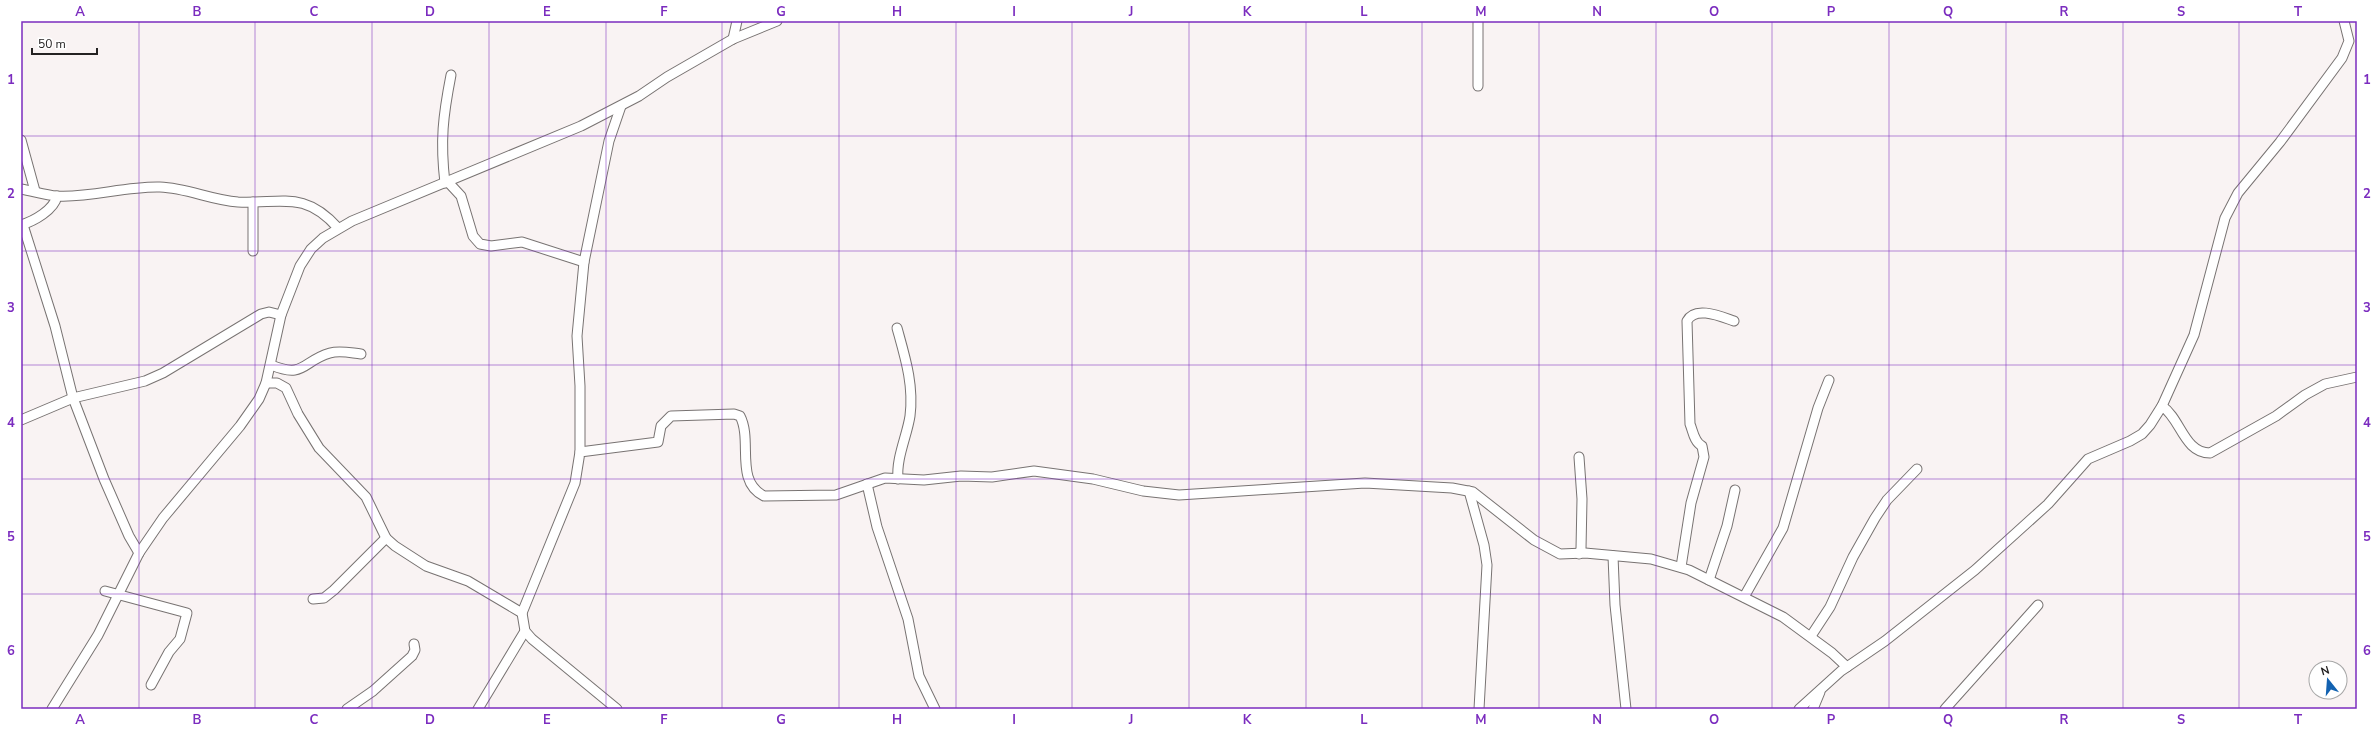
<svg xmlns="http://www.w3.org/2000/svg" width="2378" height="730" font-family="'Nunito Sans',sans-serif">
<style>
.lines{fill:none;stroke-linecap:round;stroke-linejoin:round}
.street-casing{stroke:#787372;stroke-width:11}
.street{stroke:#fff;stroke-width:9}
.grid{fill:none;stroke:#7b2cbf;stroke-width:1;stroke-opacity:0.55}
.neatline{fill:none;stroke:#7b2cbf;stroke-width:1.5}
.grid-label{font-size:13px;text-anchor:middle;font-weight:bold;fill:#7b2cbf}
</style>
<rect width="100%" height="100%" fill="#f9f3f3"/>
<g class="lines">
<defs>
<g id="street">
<polyline points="1478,21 1478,86"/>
<polyline points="733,39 737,21"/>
<polyline points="21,140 35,191"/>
<polyline points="448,182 461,196 473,236 480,244 491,246 522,242 584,262"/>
<path d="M445,183c-5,-42 -2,-67 6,-108"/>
<path d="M21,189c12,2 24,6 36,7 34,2 68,-10 103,-9 27,1 51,13 78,15 44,2 66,-12 100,26"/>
<polyline points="253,202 253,251"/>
<path d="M21,225c13,-4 33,-15 36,-29"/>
<polyline points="23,225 55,326 73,398 104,479 129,536 139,553"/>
<path d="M897,328c8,29 17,57 13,88 -3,20 -14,42 -12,63"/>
<path d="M271,365c34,14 31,-4 59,-12 10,-3 21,0 31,1"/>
<path d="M266,383h11l9,5 12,26 21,34 47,49 20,41 9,8 31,20 42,15 54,32 53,-130 5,-31 78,-10 3,-16 10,-10 63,-2 6,2c13,25 -6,65 24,80l72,-1 49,-17 39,2 37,-4 31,1 42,-6 59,8 50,12 36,4 186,-12 87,5 21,4 61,48 26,14 25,-1 66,6 38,11 94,47 49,36 15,14"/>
<path d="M2162,406c19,13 22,47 48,47l66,-37 29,-21 20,-11 32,-7"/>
<polyline points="21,420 73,398 145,381 163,373 261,314 269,312 281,315"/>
<polyline points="580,452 580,386 577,336 584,262 609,141 621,106"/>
<polyline points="1579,457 1582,499 1581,549 1579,554"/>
<polyline points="867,484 877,527 908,619 919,676 935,709"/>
<polyline points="1469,491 1484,545 1487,565 1479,709"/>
<polyline points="1613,556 1615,605 1626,709"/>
<path d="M1681,567l10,-64 13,-46 -2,-11c-8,-4 -9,-15 -12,-22l-3,-103c8,-16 35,-4 47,0"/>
<polyline points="1709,580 1727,526 1735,490"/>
<polyline points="105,591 187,613 180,639 169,652 151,685"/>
<polyline points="1744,597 1783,528 1818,408 1829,380"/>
<polyline points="313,599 324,598 334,590 386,538"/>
<polyline points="522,613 525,631 532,639 617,709"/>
<polyline points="1811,636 1830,607 1853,557 1875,518 1887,500 1917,469"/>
<polyline points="52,709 98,635 139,553 163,518 240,426 259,399 266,383 281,315 300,266 311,249 323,238 352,221 581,126 639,96 667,77 733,39 777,21"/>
<polyline points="347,709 373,691 412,656 415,650 414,644"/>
<polyline points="478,709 525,631"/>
<polyline points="1799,709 1841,671 1885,641 1975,570 2048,504 2088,459 2130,441 2142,434 2150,425 2162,406 2194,335 2225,218 2238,193 2280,142 2342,58 2349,41 2344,21"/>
<polyline points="1813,709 1820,692"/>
<polyline points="1945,709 2038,605"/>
</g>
</defs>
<!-- street casing -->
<use href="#street" class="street-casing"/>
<!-- street -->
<use href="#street" class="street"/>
</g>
<!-- grid -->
<path class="grid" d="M139,21v688M255,21v688M372,21v688M489,21v688M606,21v688M722,21v688M839,21v688M956,21v688M1072,21v688M1189,21v688M1306,21v688M1422,21v688M1539,21v688M1656,21v688M1772,21v688M1889,21v688M2006,21v688M2123,21v688M2239,21v688M21,136h2336M21,251h2336M21,365h2336M21,479h2336M21,594h2336"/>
<!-- border -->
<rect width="2378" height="730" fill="none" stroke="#ffffff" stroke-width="44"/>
<!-- north arrow -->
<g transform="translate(2328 680) rotate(343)"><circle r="19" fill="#ffffff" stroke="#a7a7a7"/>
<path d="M0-3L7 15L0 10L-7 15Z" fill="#1362b1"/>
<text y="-6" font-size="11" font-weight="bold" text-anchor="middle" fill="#242222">N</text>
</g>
<!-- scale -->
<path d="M32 48v6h65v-6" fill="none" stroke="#242222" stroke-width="2"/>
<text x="38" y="48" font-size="12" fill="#242222" stroke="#ffffff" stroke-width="3" paint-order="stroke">50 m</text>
<rect x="22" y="22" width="2334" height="686" class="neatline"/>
<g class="grid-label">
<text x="80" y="16">A</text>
<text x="197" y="16">B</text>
<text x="314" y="16">C</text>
<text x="430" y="16">D</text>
<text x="547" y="16">E</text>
<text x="664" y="16">F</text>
<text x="781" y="16">G</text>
<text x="897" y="16">H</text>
<text x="1014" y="16">I</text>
<text x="1131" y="16">J</text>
<text x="1247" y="16">K</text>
<text x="1364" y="16">L</text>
<text x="1481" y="16">M</text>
<text x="1597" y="16">N</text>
<text x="1714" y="16">O</text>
<text x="1831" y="16">P</text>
<text x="1948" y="16">Q</text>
<text x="2064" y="16">R</text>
<text x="2181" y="16">S</text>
<text x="2298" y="16">T</text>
<text x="11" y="84">1</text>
<text x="2367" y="84">1</text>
<text x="11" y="198">2</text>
<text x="2367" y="198">2</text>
<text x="11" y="312">3</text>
<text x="2367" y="312">3</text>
<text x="11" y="427">4</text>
<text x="2367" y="427">4</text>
<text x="11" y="541">5</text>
<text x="2367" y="541">5</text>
<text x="11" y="655">6</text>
<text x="2367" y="655">6</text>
<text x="80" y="724">A</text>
<text x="197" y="724">B</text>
<text x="314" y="724">C</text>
<text x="430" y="724">D</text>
<text x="547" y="724">E</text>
<text x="664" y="724">F</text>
<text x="781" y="724">G</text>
<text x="897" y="724">H</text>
<text x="1014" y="724">I</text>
<text x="1131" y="724">J</text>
<text x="1247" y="724">K</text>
<text x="1364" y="724">L</text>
<text x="1481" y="724">M</text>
<text x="1597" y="724">N</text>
<text x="1714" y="724">O</text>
<text x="1831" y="724">P</text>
<text x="1948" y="724">Q</text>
<text x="2064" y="724">R</text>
<text x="2181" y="724">S</text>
<text x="2298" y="724">T</text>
</g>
</svg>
